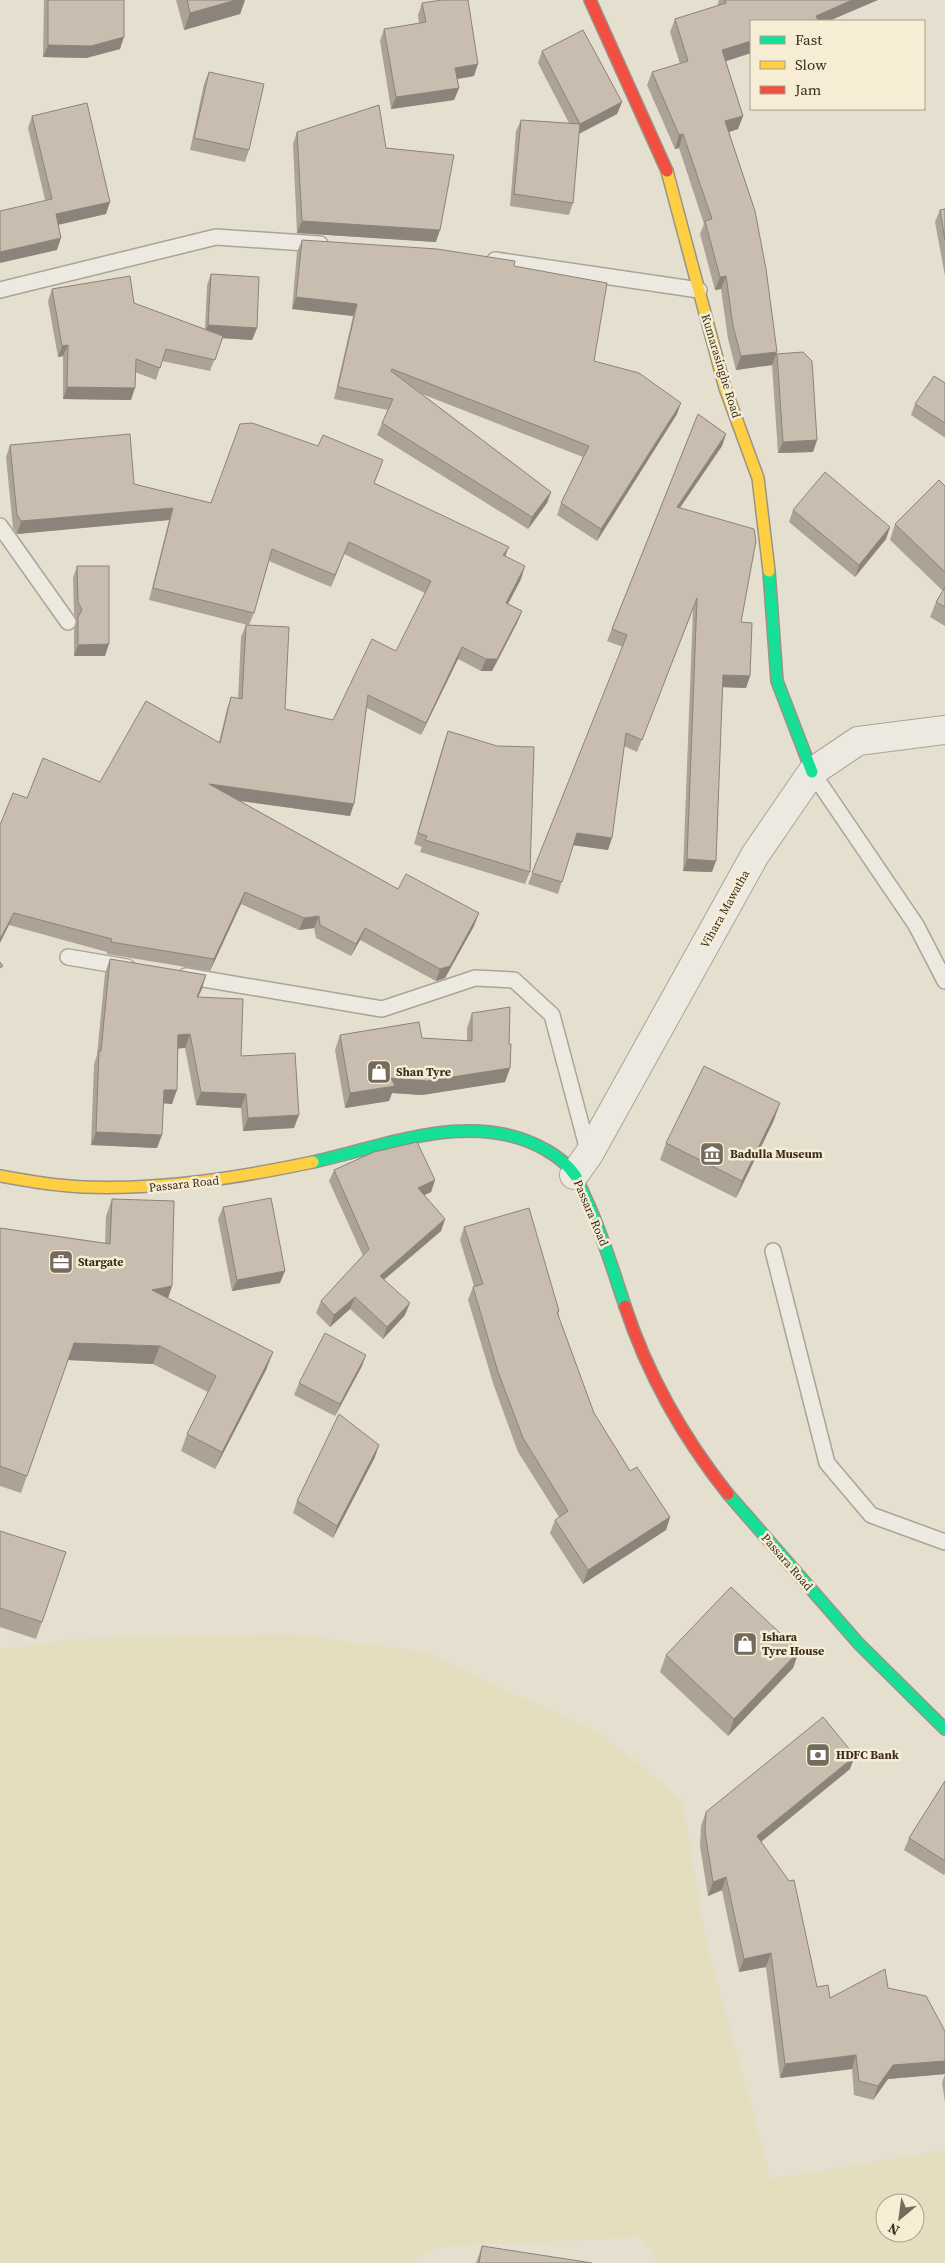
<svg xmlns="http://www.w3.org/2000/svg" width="945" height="2263" font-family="'Source Serif 4',serif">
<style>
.farmland{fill:#e4debf;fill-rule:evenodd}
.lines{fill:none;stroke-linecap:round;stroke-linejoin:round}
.lane-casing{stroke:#aaa497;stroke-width:18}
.street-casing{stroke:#aaa497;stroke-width:30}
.fast-casing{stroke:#999387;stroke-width:14}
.slow-casing{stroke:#999387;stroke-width:14}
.jam-casing{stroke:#999387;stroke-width:14}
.lane{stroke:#ece9e0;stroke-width:15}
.street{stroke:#ece9e0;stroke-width:28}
.fast{stroke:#16e098;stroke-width:11}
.slow{stroke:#ffcf43;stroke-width:11}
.jam{stroke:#f24e42;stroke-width:11}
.wall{fill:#aca396;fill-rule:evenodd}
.shaded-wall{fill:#8c847a}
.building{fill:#c8bdaf;stroke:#8c847a}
.labels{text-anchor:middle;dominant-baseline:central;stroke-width:5;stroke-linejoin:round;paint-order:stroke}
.street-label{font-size:12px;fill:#392d1f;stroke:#f6edd4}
.poi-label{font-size:12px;font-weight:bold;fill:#392d1f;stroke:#f6edd4;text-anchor:start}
</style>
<rect width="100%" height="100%" fill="#e4dfce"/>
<!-- farmland -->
<path class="farmland" d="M291,1634l133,18 177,82 81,66 23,137 66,242 174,-29v113h-285l-20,-26 -206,10 -21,16h-413v-613l77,-11zM885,2203h30v30h-30z"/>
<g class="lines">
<defs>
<g id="lane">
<polyline points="495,260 699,290"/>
<polyline points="0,290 216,237 320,244"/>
<polyline points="0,526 68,622"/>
<polyline points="812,772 916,925 945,981"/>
<polyline points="68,957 127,967"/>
<polyline points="186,976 382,1009 475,978 514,980 552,1015 589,1154"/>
<polyline points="773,1251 827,1463 871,1515 945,1542"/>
</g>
<polyline id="street" points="574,1175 589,1154 755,855 812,772 858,741 945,730"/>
<g id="fast">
<polyline points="769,571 777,681 812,772"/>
<path d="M313,1162c73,-16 161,-54 233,-12 11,6 21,14 29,25 4,6 7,16 11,24 16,34 27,71 39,107"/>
<polyline points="728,1494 859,1644 945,1729"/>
</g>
<g id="slow">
<polyline points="667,171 725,388 758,478 769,571"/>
<path d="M0,1176c27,5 55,10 83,11 78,3 154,-9 230,-25"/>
</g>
<g id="jam">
<polyline points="590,0 667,171"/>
<path d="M625,1306c23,70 57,130 103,188"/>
</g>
</defs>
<!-- lane casing -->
<use href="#lane" class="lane-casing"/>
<!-- street casing -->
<use href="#street" class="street-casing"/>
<!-- fast casing -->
<use href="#fast" class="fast-casing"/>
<!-- slow casing -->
<use href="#slow" class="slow-casing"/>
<!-- jam casing -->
<use href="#jam" class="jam-casing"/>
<!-- lane -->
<use href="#lane" class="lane"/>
<!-- street -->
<use href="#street" class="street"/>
<!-- fast -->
<use href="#fast" class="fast"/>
<!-- slow -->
<use href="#slow" class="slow"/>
<!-- jam -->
<use href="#jam" class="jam"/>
</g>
<!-- wall -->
<g class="wall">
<polygon points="44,0 124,0 120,49 86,58 43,57"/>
<polygon points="176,0 245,0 240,14 184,30"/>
<polygon points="719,0 878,0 751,21 751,53 726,61 743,116 738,129 729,132 777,354 817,440 813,452 778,453 772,365 736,370 728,339 721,289 715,290 700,234 704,224 679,148 675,149 647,85 652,72 680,64 670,32 675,19 717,6"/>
<polygon points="422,3 474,76 457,79 459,88 454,100 391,109 380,41 384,29 419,23 418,15"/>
<polygon points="542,51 622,102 617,114 579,134 573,203 569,215 510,206 516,131 521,120 569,123 538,63"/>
<polygon points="209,72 249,150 245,162 190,150 204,84"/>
<polygon points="32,116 106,214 58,225 57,250 28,128"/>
<polygon points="297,132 386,148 436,242 297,233 293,144"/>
<polygon points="945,209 945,276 935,222 940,210"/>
<polygon points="302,240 514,266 594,361 677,414 597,541 557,515 561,503 583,457 422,394 551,492 547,503 528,529 377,435 382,423 388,410 334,399 353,316 292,309 297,252"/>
<polygon points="211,274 257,328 252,340 223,338 210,371 162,361 156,380 135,372 131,400 63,399 63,356 58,357 48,301 52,289 134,303 205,329 207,285"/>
<polygon points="945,383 945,437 944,437 911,415 915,404"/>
<polygon points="698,414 726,434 722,446 680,508 741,622 750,676 746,688 723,687 712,872 683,871 693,609 637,752 624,746 608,850 573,845 558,894 528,884 623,647 607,641"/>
<path d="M10,445l124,39 77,19 107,-57 65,14 -9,23 132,73 15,23 -13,25 14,7 -5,12 -25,48h-11l-23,-12 -37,76 -54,-27 -17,108 -110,-15 158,88 76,37 -29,52 -9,3 -76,-41 -9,16 -35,-18 -2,-10 -15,2 -58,-26 -31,67 -103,-17v-2l-98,-27 18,-127 73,-16 119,-40 8,-33 4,-12 7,1 3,-61 5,-12h2l-99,-25 20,-80 -152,14 -4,-6 -7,-71zM344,554l81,39 -29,58 -63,69 -48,-11 -36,-84 5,-12 15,-52 62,26z"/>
<polygon points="945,486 945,626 930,617 936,602 943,591 890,540 895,524"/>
<polygon points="793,510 890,527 886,539 855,577 789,522"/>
<polygon points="77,566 105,656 74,656 74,629 77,621 74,614 73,578"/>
<polygon points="448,731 530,872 525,884 420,852 422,847 414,844 444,742"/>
<polygon points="110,959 206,975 198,997 294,1128 243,1131 241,1108 196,1105 185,1048 178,1048 172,1104 163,1103 157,1148 91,1145 94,1064 97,1055 105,973"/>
<polygon points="472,1013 509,1044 510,1068 505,1082 422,1095 392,1093 389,1101 345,1108 335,1050 340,1035 422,1038 467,1041 467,1028"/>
<polygon points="774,1120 736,1198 660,1160 666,1143"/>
<polygon points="334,1170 435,1180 431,1192 424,1195 445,1219 441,1231 384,1280 405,1315 383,1339 350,1309 330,1327 316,1313 321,1301 363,1256 329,1181"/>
<polygon points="112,1199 172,1286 168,1298 273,1352 266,1370 215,1469 181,1451 187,1434 208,1392 153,1364 68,1360 21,1493 0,1486 0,1228 105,1243 106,1216"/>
<polygon points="223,1207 280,1283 232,1291 218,1219"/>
<polygon points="464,1227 559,1311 558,1315 594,1413 630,1471 670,1517 666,1530 583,1584 550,1533 555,1520 559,1517 518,1452 494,1386 468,1300 473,1287 474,1286 460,1240"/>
<polygon points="362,1366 335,1416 294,1395 299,1383"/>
<polygon points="375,1457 333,1538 293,1513 297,1501"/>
<polygon points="0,1531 42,1622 36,1639 0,1627"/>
<polygon points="799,1651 793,1668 728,1736 660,1672 666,1655"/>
<polygon points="850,1769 761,1842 817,1987 830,1998 888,1988 945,2031 945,2102 942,2083 945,2074 888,2079 873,2100 854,2095 852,2069 780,2078 766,1967 739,1972 722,1890 708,1896 700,1846 701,1826 706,1812"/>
<polygon points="945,1781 945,1873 944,1875 904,1850 909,1838"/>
<polygon points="482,2246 592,2263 476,2263"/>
</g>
<!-- shaded-wall -->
<g class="shaded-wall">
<polygon points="236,0 245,0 240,14 184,30 190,13"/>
<polygon points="852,0 878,0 829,21 814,21 816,16"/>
<polygon points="124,37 120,49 86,58 43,57 48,45"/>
<polygon points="751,41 751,53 717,64 722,50"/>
<polygon points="478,64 474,76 451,80 455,68"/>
<polygon points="459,88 454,100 391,109 396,97"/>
<polygon points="622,102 617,114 576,135 580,124"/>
<polygon points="743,116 738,129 720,135 725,121"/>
<polygon points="683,134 679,148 675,149 679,135"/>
<polygon points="110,202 106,214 52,226 56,214"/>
<polygon points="302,221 440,230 436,242 297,233"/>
<polygon points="61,238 57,250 0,263 0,252"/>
<polygon points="726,276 721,289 715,290 720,277"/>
<polygon points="296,297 357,304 353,316 292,309"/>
<polygon points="208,325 257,328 252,340 204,337"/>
<polygon points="68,345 63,356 58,357 62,346"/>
<polygon points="777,352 772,365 736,370 741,356"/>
<polygon points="67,387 135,388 131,400 63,399"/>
<polygon points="681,403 677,414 597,541 601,529"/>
<polygon points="726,434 722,446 672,519 677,507"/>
<polygon points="817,440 813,452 778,453 783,442"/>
<polygon points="551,492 547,503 528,529 532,517"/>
<polygon points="173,508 169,520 17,534 21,521"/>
<polygon points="890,527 886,539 855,577 859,565"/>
<polygon points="349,542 344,554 331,587 335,575"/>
<polygon points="509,547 504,559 503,555"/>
<polygon points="525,566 521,579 502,615 506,603"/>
<polygon points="522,611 517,623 492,671 481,671 486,659"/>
<polygon points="109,644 105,656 74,656 78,645"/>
<polygon points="462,647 458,659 421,735 426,723"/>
<polygon points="723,675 750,676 746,688 719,687"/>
<polygon points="209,784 354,804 350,816 205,796"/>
<polygon points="577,833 612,838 608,850 572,845"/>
<polygon points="687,859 716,861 712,872 683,871"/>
<polygon points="245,892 241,904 210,971 214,959"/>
<polygon points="14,913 9,925 0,943 0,939"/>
<polygon points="479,913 474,926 445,978 436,981 440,969"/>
<polygon points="319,916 314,928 299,930 304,918"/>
<polygon points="365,928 360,940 351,956 356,944"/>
<polygon points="206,975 202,989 192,1010 197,997"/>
<polygon points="190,1034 185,1048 173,1049 178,1035"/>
<polygon points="510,1068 505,1082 422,1095 392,1093 389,1101 345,1108 350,1093 391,1078"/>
<polygon points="164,1090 177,1090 172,1104 159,1103"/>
<polygon points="201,1092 246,1094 241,1108 196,1105"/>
<polygon points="780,1103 774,1120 736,1198 742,1181"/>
<polygon points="299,1115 294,1128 243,1131 248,1118"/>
<polygon points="96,1132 162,1135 157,1148 91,1145"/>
<polygon points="435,1180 431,1192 414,1200 418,1188"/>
<polygon points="445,1219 441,1231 375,1287 380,1276"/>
<polygon points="285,1271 280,1283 232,1291 237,1280"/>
<polygon points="172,1286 166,1304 152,1290"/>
<polygon points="355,1297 350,1309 330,1327 334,1315"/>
<polygon points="410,1303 405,1315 383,1339 387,1327"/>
<polygon points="74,1343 160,1346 153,1364 68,1360"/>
<polygon points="273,1352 266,1370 215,1469 222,1452"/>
<polygon points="366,1355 362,1366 335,1416 340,1404"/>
<polygon points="379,1445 375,1457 333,1538 337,1526"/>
<polygon points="670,1517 666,1530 583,1584 588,1570"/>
<polygon points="799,1651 793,1668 728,1736 734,1719"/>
<polygon points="855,1756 850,1769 752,1849 757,1836"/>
<polygon points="726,1877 722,1890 708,1896 713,1882"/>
<polygon points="771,1953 766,1967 739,1972 744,1959"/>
<polygon points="856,2055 852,2069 780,2078 785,2064"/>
<polygon points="945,2061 945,2074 888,2079 873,2100 878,2086 893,2065"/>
</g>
<!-- building -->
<g class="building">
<polygon points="48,0 124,0 124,37 91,46 48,45"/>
<polygon points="187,0 236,0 190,13"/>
<polygon points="442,0 468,0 478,64 455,68 459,88 396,97 384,29 426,22 422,3"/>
<polygon points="725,0 852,0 816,16 818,20 815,21 751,21 751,41 722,50 743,116 725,121 755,211 766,269 777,352 741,356 733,326 726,276 720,277 705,221 712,219 683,134 679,135 652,72 688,61 675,19 726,3"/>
<polygon points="583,30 622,102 580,124 542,51"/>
<polygon points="209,72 264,84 249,150 194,138"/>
<polygon points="87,103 110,202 56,214 61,238 0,252 0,211 52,199 32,116"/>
<polygon points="379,105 386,148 454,155 440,230 302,221 297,132"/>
<polygon points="521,120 580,124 573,203 514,194"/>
<polygon points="945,209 945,240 940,210"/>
<polygon points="302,240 437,249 515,261 514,266 607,283 594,361 639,373 681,403 601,529 561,503 589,446 392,369 391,371 551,492 532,517 382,423 393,399 338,387 357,304 296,297"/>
<polygon points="211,274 259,277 257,328 208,325"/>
<polygon points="130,276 134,303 223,336 215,360 166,349 160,368 136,359 135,388 67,387 68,345 62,346 52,289"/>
<polygon points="803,352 812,361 817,440 783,442 777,354"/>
<polygon points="934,376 945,383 945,423 915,404"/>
<polygon points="698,414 726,434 677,507 754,529 756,541 741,622 752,623 750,676 723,675 716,861 687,859 697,598 642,740 626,733 612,838 577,833 562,882 532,873 627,635 612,629"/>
<polygon points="252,423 318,446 323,435 383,460 374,483 509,547 503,555 525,566 506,603 522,611 497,659 486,659 462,647 426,723 368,695 354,804 209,784 398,889 406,874 479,913 450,966 440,969 365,928 356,944 320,925 319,916 304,918 245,892 214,959 111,942 112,939 14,913 0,939 0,825 13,793 27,798 43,758 100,782 146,701 220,743 231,697 242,699 246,625 289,627 285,709 333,720 372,639 396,651 431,581 349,542 335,575 272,549 254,613 153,588 173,508 21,521 17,515 10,445 130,434 134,484 211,503 240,424"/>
<polygon points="825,472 890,527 859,565 793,510"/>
<polygon points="939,480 945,486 945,572 895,524"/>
<polygon points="77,566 109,566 109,644 78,645 78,617 82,610 78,602"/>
<polygon points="945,587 945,607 936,602"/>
<polygon points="448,731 497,746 534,747 530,872 425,840 427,836 418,833"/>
<polygon points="110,959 206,975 197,997 243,999 241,1056 295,1053 299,1115 248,1118 246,1094 201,1092 190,1034 178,1035 177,1090 164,1090 162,1135 96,1132 99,1051 101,1051"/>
<polygon points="0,962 3,966 0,968"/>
<polygon points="510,1007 509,1044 511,1044 510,1068 427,1081 391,1078 395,1086 350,1093 340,1035 419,1022 422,1038 472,1041 472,1013"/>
<polygon points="704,1066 780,1103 742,1181 666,1143"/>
<polygon points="417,1142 435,1180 418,1188 445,1219 380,1276 410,1303 387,1327 355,1297 334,1315 321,1301 369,1249 334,1170 374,1152"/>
<polygon points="271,1198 285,1271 237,1280 223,1207"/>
<polygon points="112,1199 174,1201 172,1286 152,1290 273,1352 222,1452 187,1434 216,1376 160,1346 74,1343 27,1476 0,1466 0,1228 110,1244"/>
<polygon points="529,1208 559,1311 557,1312 594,1413 630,1471 637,1467 670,1517 588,1570 555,1520 568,1511 523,1438 498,1372 473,1287 483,1284 464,1227"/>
<polygon points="325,1333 366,1355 340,1404 299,1383"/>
<polygon points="339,1414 379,1445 337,1526 297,1501"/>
<polygon points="0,1531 66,1552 42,1622 0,1608"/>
<polygon points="731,1587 799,1651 734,1719 666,1655"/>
<polygon points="823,1717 855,1756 757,1836 789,1881 794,1880 817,1987 828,1985 830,1998 885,1969 888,1988 926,1996 945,2031 945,2061 893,2065 878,2086 859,2081 856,2055 785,2064 771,1953 744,1959 726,1877 713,1882 705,1832 706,1812"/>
<polygon points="945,1781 945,1861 909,1838"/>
<polygon points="482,2246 592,2263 479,2263"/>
</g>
<!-- icons -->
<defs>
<symbol id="shop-square" viewBox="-11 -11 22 22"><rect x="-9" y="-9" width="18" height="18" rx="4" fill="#756b5c" stroke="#f6edd4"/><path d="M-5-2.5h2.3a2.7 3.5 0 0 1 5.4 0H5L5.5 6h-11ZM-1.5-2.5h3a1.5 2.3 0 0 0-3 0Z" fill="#fff"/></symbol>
<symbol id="museum-square" viewBox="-11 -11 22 22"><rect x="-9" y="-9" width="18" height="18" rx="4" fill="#756b5c" stroke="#f6edd4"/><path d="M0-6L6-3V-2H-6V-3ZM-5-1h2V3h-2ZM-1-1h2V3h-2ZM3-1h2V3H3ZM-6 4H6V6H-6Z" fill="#fff"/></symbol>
<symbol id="office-square" viewBox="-11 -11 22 22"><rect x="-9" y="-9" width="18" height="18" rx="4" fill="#756b5c" stroke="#f6edd4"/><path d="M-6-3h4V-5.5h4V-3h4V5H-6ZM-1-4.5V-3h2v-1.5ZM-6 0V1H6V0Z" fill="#fff"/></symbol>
<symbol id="bank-square" viewBox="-11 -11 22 22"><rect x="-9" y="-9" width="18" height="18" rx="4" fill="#756b5c" stroke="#f6edd4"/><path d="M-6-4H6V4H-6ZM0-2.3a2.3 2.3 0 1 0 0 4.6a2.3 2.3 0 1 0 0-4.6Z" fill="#fff"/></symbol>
</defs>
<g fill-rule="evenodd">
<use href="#shop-square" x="365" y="1058" width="28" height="28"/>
<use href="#museum-square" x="698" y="1140" width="28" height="28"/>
<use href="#office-square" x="47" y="1248" width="28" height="28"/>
<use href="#shop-square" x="731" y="1630" width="28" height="28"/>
<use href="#bank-square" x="804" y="1741" width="28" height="28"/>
</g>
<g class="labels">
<!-- street labels -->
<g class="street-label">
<text transform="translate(721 366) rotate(73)">Kumarasinghe Road</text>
<text transform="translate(725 909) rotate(-61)">Vihara Mawatha</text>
<text transform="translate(184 1184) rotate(-6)">Passara Road</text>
<text transform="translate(591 1213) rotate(67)">Passara Road</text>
<text transform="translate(787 1562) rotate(49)">Passara Road</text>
</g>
<!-- poi labels -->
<g class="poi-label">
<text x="396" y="1072">Shan Tyre</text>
<text x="730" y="1154">Badulla Museum</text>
<text x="78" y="1262">Stargate</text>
<text x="762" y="1637">Ishara<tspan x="762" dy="14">Tyre House</tspan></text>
<text x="836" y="1755">HDFC Bank</text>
</g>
</g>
<!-- legend -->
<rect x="750" y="20" width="175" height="90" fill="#f6edd4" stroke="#aaa08c"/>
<rect x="760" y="36" width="25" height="8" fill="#16e098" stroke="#aaa08c"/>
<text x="795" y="45" font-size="15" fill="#392d1f">Fast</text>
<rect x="760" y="61" width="25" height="8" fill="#ffcf43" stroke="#aaa08c"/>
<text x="795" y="70" font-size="15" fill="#392d1f">Slow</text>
<rect x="760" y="86" width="25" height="8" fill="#f24e42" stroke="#aaa08c"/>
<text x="795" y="95" font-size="15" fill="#392d1f">Jam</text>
<!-- north arrow -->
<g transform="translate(900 2218) rotate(209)"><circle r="24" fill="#f6edd4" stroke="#aaa08c"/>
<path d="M0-4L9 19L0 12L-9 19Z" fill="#756b5c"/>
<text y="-8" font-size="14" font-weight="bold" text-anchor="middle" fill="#392d1f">N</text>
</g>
</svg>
